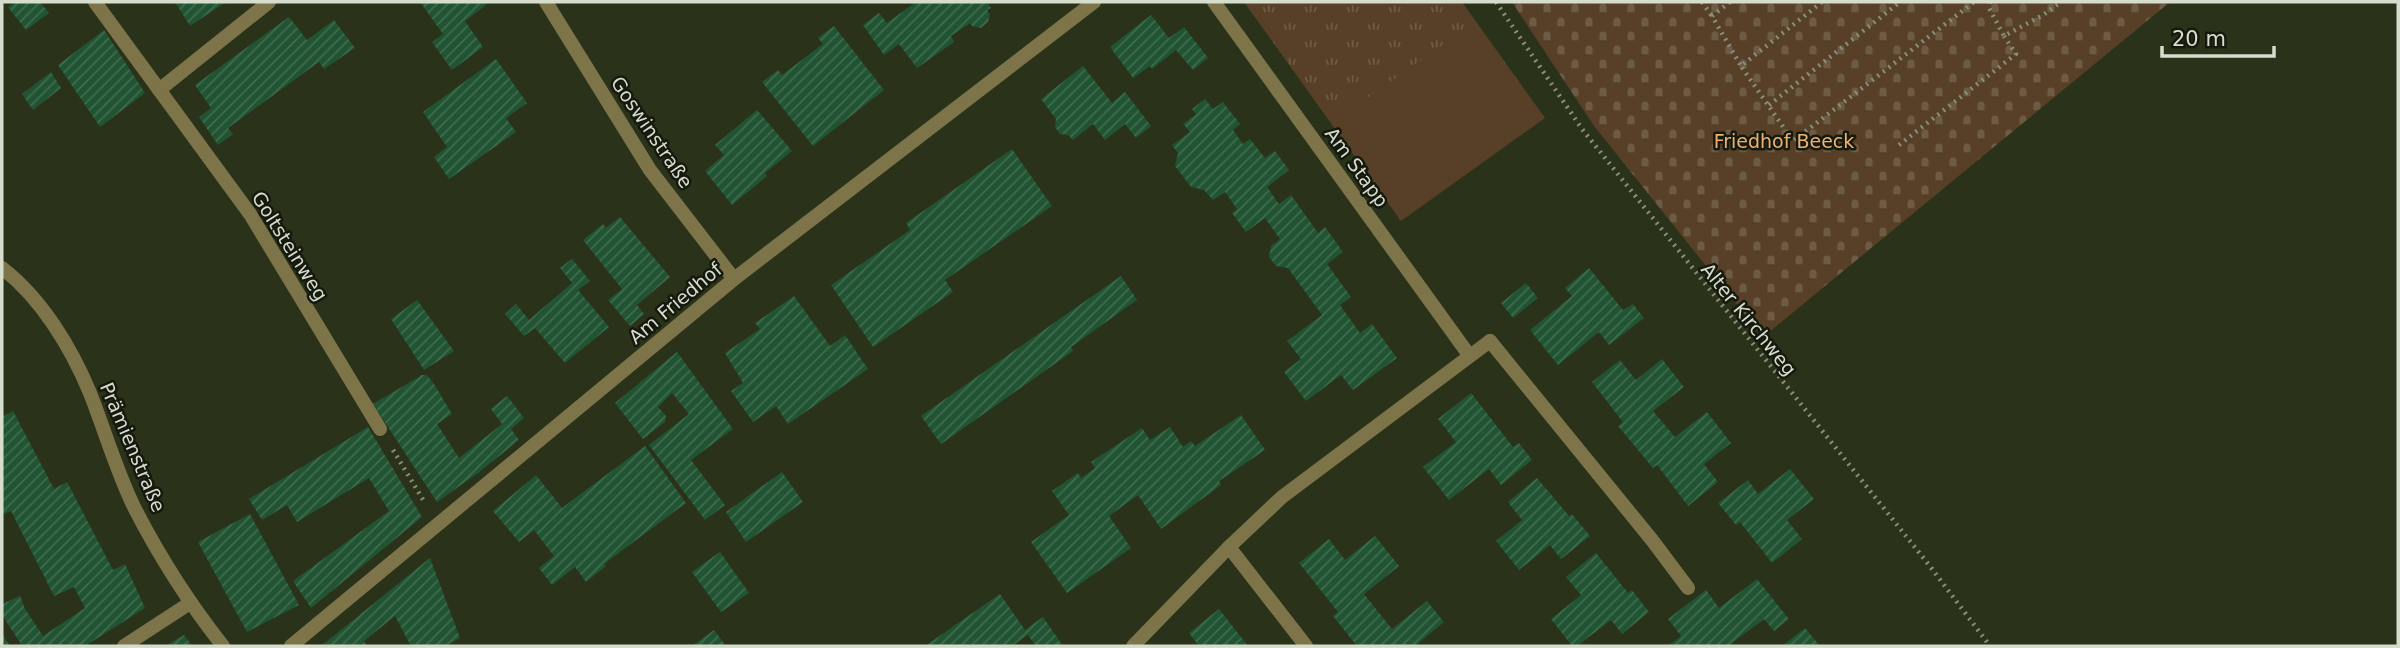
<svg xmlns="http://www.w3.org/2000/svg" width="2400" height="648" font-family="'DejaVu Sans',sans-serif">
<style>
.grass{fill:url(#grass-tufts)}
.cemetery{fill:url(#cemetery-stones)}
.pitch{fill:#574027}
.building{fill:url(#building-hatch)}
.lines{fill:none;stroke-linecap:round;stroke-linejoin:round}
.path{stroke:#878f7b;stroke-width:4.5;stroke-dasharray:2 5;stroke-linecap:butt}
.service{stroke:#7e7449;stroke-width:14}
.minor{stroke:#7e7449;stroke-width:14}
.tertiary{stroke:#7e7449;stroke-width:14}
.labels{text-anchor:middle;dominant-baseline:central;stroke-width:5;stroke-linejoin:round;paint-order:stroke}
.street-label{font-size:19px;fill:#d7ddcd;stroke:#15190e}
.park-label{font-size:19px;fill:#edb271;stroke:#15190e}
</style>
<defs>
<pattern id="grass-tufts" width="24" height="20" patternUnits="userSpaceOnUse" patternTransform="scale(1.75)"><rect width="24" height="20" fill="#574027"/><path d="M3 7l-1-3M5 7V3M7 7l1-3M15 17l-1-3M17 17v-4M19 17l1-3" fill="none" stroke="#6e5b45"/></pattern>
<pattern id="cemetery-stones" width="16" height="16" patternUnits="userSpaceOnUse" patternTransform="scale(1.75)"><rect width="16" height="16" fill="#574027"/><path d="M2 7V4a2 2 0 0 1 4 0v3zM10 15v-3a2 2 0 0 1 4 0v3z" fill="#6e5b45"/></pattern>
<pattern id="building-hatch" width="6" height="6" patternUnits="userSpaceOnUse" patternTransform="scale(1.75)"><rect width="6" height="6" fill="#215433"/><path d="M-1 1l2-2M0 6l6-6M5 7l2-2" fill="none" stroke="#406c4f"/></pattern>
</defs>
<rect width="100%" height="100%" fill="#2a331a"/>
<!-- grass -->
<polygon class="grass" points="1244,2 1462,2 1545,118 1401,221"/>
<!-- cemetery -->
<polygon class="cemetery" points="1512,2 2170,2 1763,337 1594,126"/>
<!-- pitch -->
<polygon class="pitch" points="1475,22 1544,117 1401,220 1332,123"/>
<!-- building -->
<g class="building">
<polygon points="15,2 40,2 49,13 26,30 8,7"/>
<polygon points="175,2 226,2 190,26"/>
<polygon points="420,2 484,2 486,5 465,21 483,47 452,70 432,42 443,34"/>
<polygon points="916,2 987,2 991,8 987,10 990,14 988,22 981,28 972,26 970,23 951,36 954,42 917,68 899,44 884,55 863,25 879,13 887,23"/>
<polygon points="1151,15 1169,38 1184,27 1208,58 1193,70 1176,50 1152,69 1150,66 1133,78 1110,47"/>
<polygon points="289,17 307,40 334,20 355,48 324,69 319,62 228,128 233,134 218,145 199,117 211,108 195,85"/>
<polygon points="834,26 884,90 813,146 762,82 778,70 782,75 823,44 818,38"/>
<polygon points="104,30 145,93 100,127 58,65"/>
<polygon points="496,59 527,103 506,118 516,132 449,179 434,157 447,147 423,112"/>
<polygon points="1083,66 1112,103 1125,92 1151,126 1136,138 1125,124 1105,140 1093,124 1073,140 1068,135 1060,134 1055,127 1056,119 1041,99"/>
<polygon points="51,72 61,88 33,110 22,94"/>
<polygon points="1205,99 1213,109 1223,102 1240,124 1233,130 1243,144 1250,139 1265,158 1275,151 1289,170 1267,187 1279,204 1291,195 1318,233 1325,227 1343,252 1327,264 1351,297 1340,305 1360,333 1372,324 1397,358 1353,390 1341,375 1306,401 1284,372 1301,359 1287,341 1322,315 1288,268 1276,266 1269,257 1271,246 1280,239 1265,218 1246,232 1232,213 1237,209 1225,192 1213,200 1204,190 1191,187 1175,166 1178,153 1172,145 1190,132 1183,124 1196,114 1192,109"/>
<polygon points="757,110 792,151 765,173 767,176 732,205 705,171 724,155 715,145"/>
<polygon points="1012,149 1052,206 945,280 953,292 873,347 831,285 910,230 906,223"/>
<polygon points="620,217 670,277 637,305 644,314 630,326 608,300 622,289 583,240 603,224 606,228"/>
<polygon points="572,259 590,281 578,290 609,327 565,363 535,328 524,336 505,314 516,304 529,320 572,283 560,268"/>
<polygon points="1589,268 1623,310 1633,304 1644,318 1609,345 1599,332 1558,365 1530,330 1572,296 1565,288"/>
<polygon points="1121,276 1137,300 1071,347 1073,351 941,444 921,416"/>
<polygon points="1526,283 1538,298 1513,318 1501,303"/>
<polygon points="794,296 830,346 845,335 868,369 788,424 776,406 753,422 731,391 743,383 725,353 760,329 755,323"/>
<polygon points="417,300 454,351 424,370 391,319"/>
<polygon points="677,352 733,429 691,460 725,505 705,520 649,445 689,414 672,393 658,407 666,416 665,422 643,439 615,403"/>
<polygon points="1662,359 1684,387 1653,411 1675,437 1707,412 1731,443 1704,464 1718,482 1688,506 1657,465 1653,468 1618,426 1623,422 1592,382 1620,360 1636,380"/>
<polygon points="422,375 427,375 434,384 452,414 437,424 459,458 502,424 491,409 507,396 524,418 511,429 519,440 478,473 437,502 373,404"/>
<polygon points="1471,393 1513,447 1519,443 1532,460 1501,485 1489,469 1449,500 1423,467 1456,442 1438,419"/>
<polygon points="13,411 54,489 67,482 113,570 125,564 145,608 85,646 16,646 21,644 2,615 2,604 20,596 25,609 43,636 85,608 74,587 54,596 11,511 2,515 2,417"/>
<polygon points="1241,415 1265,450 1219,481 1221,485 1161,529 1138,495 1109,516 1131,548 1067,593 1031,542 1069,515 1052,491 1078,473 1081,478 1095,468 1091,462 1142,428 1150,440 1170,427 1183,447 1191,441 1195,446"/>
<polygon points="368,427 422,517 311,608 293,581 389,511 369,478 297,522 287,505 262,520 249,499"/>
<polygon points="645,446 686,503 604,564 606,566 586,582 575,567 552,585 539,568 554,556 534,530 519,542 493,511 536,475 562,508"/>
<polygon points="1790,469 1814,499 1787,520 1802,539 1772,563 1740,522 1736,525 1718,503 1748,480 1758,494"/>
<polygon points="782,472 803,502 746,542 726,512"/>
<polygon points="1537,478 1569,516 1572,514 1590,536 1561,559 1550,545 1519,570 1496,541 1522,520 1508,502"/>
<polygon points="250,514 299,605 247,632 198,542"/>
<polygon points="1375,536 1399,566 1364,594 1392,629 1427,601 1444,622 1415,646 1357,646 1333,616 1338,612 1299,563 1329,539 1345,560"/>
<polygon points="720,552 749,593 721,612 692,572"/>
<polygon points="1596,553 1628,593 1632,590 1649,612 1622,634 1611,620 1577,646 1572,646 1551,619 1581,595 1566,577"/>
<polygon points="430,558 460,638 445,646 411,646 395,616 364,641 367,646 321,646"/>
<polygon points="1757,579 1789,619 1774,631 1764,619 1728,646 1668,646 1681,636 1668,619 1706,590 1719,608"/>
<polygon points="1000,594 1025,630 1043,617 1063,646 1036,646 1028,635 1012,646 925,646"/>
<polygon points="1219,609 1248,646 1199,646 1189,633"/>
<polygon points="1805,628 1820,646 1782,646"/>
<polygon points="714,630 726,646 692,646"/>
<polygon points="2,634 10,646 2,646"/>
<polygon points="184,635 192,646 165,646"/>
</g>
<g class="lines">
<!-- path -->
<g class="path">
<polyline points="1496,2 1582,129 1929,565 1990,646"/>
<polyline points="1702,2 1712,16"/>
<polyline points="1730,2 1712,16 1741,66"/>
<polyline points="1822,2 1741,66 1793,141 1974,2"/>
<polyline points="1990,2 1989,8 2004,36 2043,15 2061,2"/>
<polyline points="1769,105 1900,2"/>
<polyline points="1899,145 2016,54 2004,36"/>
<polyline points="393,450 425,503"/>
</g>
<!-- service -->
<g class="service">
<polyline points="95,2 250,214 380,429"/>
<polyline points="1214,2 1469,355"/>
<polyline points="159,90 269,2"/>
<polyline points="1490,341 1652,540 1688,588"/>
<polyline points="1229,547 1306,646"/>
</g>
<!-- minor -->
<g class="minor">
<polyline points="546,2 650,170 734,279"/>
<polyline points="124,646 190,603"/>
<polyline points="291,646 734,279 1094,2"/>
<polyline points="1133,646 1229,547 1282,497 1490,341"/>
</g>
<!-- tertiary -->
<path class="tertiary" d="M2,268c39,30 69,79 88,125 15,38 26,77 44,114 25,49 55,96 89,139"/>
</g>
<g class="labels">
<!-- street labels -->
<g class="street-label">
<text transform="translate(652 132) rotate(56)">Goswinstraße</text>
<text transform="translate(1357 167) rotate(54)">Am Stapp</text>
<text transform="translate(290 246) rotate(58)">Goltsteinweg</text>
<text transform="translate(675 303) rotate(-40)">Am Friedhof</text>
<text transform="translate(1749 319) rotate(51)">Alter Kirchweg</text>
<text transform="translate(133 447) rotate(67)">Prämienstraße</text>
</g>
<!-- park labels -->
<g class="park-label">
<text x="1784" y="141">Friedhof Beeck</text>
</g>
</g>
<!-- border -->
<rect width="2400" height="648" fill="none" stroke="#d7ddcd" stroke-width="7"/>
<!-- scale -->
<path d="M2162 46v10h112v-10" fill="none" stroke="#d7ddcd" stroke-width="3.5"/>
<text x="2172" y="46" font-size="21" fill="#d7ddcd" stroke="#15190e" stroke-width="5" paint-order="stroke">20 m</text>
</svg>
